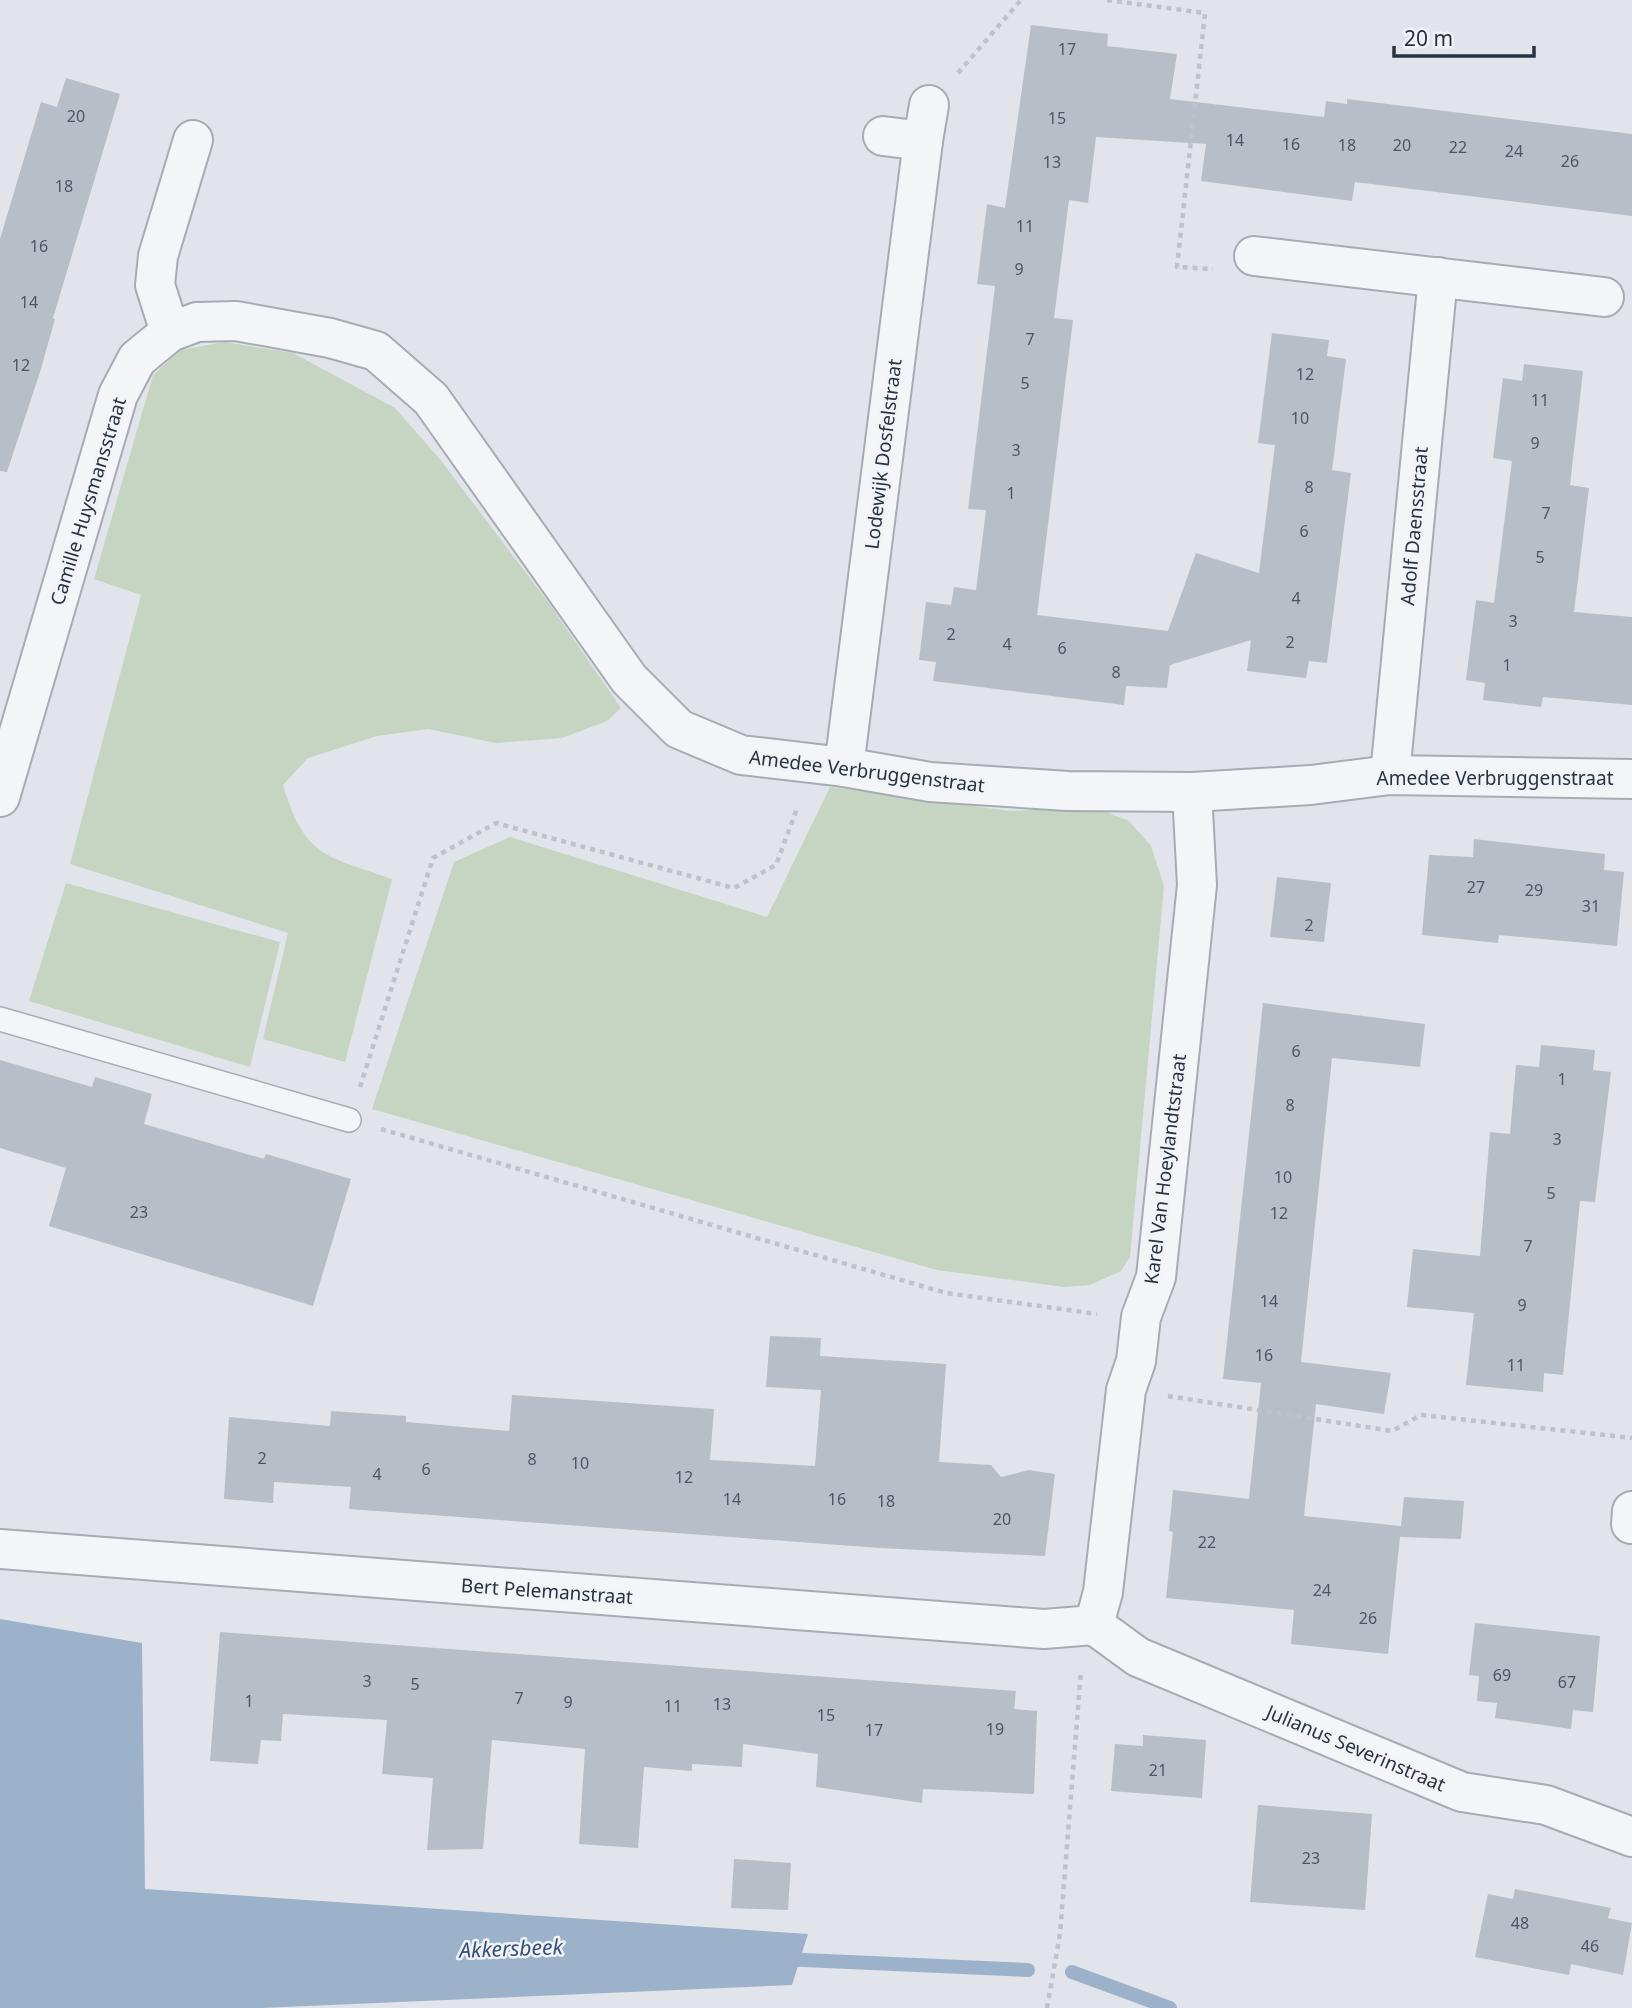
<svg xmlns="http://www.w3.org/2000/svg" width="1632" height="2008" font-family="'Noto Sans',sans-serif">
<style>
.green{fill:#c6d4c2}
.water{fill:#9cb2ca}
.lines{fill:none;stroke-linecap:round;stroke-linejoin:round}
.stream{stroke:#9cb2ca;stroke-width:14}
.building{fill:#b8bec7}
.lane-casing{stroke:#a6abb4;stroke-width:26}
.street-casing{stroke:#a6abb4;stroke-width:42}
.path{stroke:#bfc2c8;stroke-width:4.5;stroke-dasharray:5 5;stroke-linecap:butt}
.lane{stroke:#f4f5f8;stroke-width:23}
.street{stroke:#f4f5f8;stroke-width:38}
.labels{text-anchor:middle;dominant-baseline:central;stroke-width:5;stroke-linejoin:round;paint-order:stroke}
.number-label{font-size:16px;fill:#4d5562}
.street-label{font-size:19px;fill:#293241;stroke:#f1f3f7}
.water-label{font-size:21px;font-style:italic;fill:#335076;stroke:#f1f3f7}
</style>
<rect width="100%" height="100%" fill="#e1e4ea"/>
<!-- green -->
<g class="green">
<path d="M224,342l69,11 102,55 44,50 109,144 73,106 -14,13 -45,17 -66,5 -68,-14 -51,7 -69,22 -25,27c21,72 43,71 109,94l-47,183 -82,-23 25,-106 -218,-69 71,-269 -47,-16 59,-204 28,-25z"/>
<polygon points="830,787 1010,811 1093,807 1129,821 1151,846 1164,886 1130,1257 1121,1271 1090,1285 1064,1287 937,1270 372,1109 454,862 510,837 767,917"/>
<polygon points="66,883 280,942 250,1067 29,1001"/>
</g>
<!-- water -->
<polygon class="water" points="0,1619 142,1643 145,1889 808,1934 792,1985 261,2008 0,2008"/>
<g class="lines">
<!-- stream -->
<g class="stream">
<polyline points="781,1959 1028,1970"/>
<polyline points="1072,1972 1170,2008"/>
</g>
</g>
<!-- building -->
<g class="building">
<polygon points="1031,25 1108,34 1107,46 1177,54 1170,99 1324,117 1326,101 1347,104 1347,99 1632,134 1632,216 1355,182 1352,201 1201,181 1206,144 1096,137 1088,203 1069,200 1054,318 1073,320 1037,615 1168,631 1196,553 1259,573 1275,445 1258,443 1272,333 1329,340 1327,356 1346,359 1332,470 1351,473 1327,663 1309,661 1306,678 1247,671 1251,640 1170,665 1167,688 1126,686 1124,705 933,681 936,662 919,660 926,602 951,605 954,587 976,590 986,510 968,509 995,286 977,284 987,204 1005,208"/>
<polygon points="66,78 120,94 53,318 55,319 40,372 7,472 0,471 0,239 41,102 57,107"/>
<polygon points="1524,364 1583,371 1570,485 1589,488 1574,612 1632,617 1632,705 1543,697 1541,707 1483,700 1485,683 1466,680 1476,600 1494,603 1512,461 1493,458 1503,378 1522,381"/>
<polygon points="1474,839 1605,854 1604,870 1624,872 1617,946 1499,935 1498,943 1422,935 1429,855 1473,857"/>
<polygon points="1277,877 1331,883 1324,942 1270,937"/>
<polygon points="1263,1003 1425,1024 1420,1067 1332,1058 1301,1362 1391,1373 1384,1414 1316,1404 1304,1516 1401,1526 1404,1497 1464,1501 1461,1539 1400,1537 1388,1654 1291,1644 1294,1610 1166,1598 1173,1532 1169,1531 1173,1490 1249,1499 1261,1383 1223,1379"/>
<polygon points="1541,1045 1595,1050 1593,1070 1611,1072 1595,1202 1580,1201 1563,1375 1544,1373 1543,1392 1466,1385 1474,1313 1407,1307 1413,1249 1480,1256 1490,1132 1510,1134 1516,1065 1539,1067"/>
<polygon points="0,1060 92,1087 95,1077 152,1094 144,1124 264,1159 266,1154 351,1179 313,1306 49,1226 66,1168 0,1148"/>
<polygon points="770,1336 821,1338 820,1356 946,1364 939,1462 991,1465 1001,1477 1029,1470 1055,1474 1045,1556 880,1548 349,1509 351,1487 274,1482 273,1503 224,1499 229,1417 330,1426 331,1411 406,1416 406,1422 509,1431 512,1395 714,1409 710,1460 815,1466 821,1390 766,1387"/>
<polygon points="1475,1623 1600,1636 1593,1712 1573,1710 1571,1729 1495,1718 1497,1703 1477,1701 1479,1676 1469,1675"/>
<polygon points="220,1632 1016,1691 1014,1709 1037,1711 1034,1794 923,1789 922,1803 816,1787 818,1754 743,1744 742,1767 692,1764 692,1771 644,1767 638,1848 579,1844 585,1749 492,1740 483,1849 427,1850 433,1778 382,1774 387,1720 283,1714 281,1741 261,1740 258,1764 210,1761"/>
<polygon points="1143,1735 1206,1740 1202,1798 1111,1791 1115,1744 1143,1746"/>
<polygon points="1258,1805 1372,1814 1365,1910 1250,1902"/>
<polygon points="734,1859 791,1863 788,1910 731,1908"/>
<polygon points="1515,1889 1611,1908 1608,1918 1632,1923 1623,1975 1571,1964 1569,1975 1475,1957 1488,1894 1513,1899"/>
</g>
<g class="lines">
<defs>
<polyline id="lane" points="0,1019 349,1120"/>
<g id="street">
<polyline points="923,141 929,105"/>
<polyline points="1254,256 1604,297"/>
<polyline points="170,332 155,285 158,256 193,140"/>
<polyline points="844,767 923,141 883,136"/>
<polyline points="1390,775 1438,277"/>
<polyline points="0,797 118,395 137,359 170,332 197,322 236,321 330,338 376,351 431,399 629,679 679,729 741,755 844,767 930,782 1068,791 1192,792 1311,785 1390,775 1632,779"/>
<polyline points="1631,1524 1632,1511"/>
<polyline points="0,1549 1044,1629 1094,1625"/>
<polyline points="1094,1625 1103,1592 1126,1390 1136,1361 1141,1317 1156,1277 1197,885 1192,792"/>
<polyline points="1094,1625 1138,1657 1462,1792 1546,1805 1632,1837"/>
</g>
</defs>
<!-- lane casing -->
<use href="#lane" class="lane-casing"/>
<!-- street casing -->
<use href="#street" class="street-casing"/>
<!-- path -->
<g class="path">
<polyline points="1107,0 1205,13 1177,267 1213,269"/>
<polyline points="958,73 1021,0"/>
<polyline points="360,1087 433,858 496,823 734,888 776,865 798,806"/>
<polyline points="381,1129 946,1293 1097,1314"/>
<polyline points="1168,1396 1392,1431 1421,1415 1632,1438"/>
<polyline points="1047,2008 1060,1934 1081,1670"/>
</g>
<!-- lane -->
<use href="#lane" class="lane"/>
<!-- street -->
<use href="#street" class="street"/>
</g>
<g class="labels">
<!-- number labels -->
<g class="number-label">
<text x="1067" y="49">17</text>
<text x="76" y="116">20</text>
<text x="1057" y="118">15</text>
<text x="1235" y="140">14</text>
<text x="1291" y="144">16</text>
<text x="1347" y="145">18</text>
<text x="1402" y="145">20</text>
<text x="1458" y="147">22</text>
<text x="1514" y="151">24</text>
<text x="1570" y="161">26</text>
<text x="1052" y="162">13</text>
<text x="64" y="186">18</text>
<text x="1025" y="226">11</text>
<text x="39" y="246">16</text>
<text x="1019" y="269">9</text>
<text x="29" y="302">14</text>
<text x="1030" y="339">7</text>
<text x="21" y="365">12</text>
<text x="1305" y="374">12</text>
<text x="1025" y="383">5</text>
<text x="1540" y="400">11</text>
<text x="1300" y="418">10</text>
<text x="1535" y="443">9</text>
<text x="1016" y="450">3</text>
<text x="1309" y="487">8</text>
<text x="1011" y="493">1</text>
<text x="1546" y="513">7</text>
<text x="1304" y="531">6</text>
<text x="1540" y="557">5</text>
<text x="1296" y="598">4</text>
<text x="1513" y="621">3</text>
<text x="951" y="634">2</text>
<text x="1290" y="642">2</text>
<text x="1007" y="644">4</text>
<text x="1062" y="648">6</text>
<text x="1507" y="665">1</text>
<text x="1116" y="672">8</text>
<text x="1476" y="887">27</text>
<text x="1534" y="890">29</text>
<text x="1591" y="906">31</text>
<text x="1309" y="925">2</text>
<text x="1296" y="1051">6</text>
<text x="1562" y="1079">1</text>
<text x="1290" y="1105">8</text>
<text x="1557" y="1139">3</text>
<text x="1283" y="1177">10</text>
<text x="1551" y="1193">5</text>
<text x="139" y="1212">23</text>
<text x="1279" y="1213">12</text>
<text x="1528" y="1246">7</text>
<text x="1269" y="1301">14</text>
<text x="1522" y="1305">9</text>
<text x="1264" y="1355">16</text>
<text x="1516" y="1365">11</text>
<text x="262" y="1458">2</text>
<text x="532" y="1459">8</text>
<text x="580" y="1463">10</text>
<text x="426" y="1469">6</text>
<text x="377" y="1474">4</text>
<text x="684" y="1477">12</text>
<text x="732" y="1499">14</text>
<text x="837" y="1499">16</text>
<text x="886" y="1501">18</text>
<text x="1002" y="1519">20</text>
<text x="1207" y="1542">22</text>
<text x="1322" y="1590">24</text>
<text x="1368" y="1618">26</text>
<text x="1502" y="1675">69</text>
<text x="367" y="1681">3</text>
<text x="1567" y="1682">67</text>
<text x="415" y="1684">5</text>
<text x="519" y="1698">7</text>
<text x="249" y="1701">1</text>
<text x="568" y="1702">9</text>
<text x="722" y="1704">13</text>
<text x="673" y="1706">11</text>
<text x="826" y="1715">15</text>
<text x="995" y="1729">19</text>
<text x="874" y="1730">17</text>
<text x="1158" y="1770">21</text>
<text x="1311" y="1858">23</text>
<text x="1520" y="1923">48</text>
<text x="1590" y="1946">46</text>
</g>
<!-- street labels -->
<g class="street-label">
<text transform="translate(883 454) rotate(-83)">Lodewijk Dosfelstraat</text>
<text transform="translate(88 501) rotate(-73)">Camille Huysmansstraat</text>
<text transform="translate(1414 526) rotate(-85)">Adolf Daensstraat</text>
<text transform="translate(867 771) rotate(7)">Amedee Verbruggenstraat</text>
<text x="1495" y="778">Amedee Verbruggenstraat</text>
<text transform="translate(1165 1169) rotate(-83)">Karel Van Hoeylandtstraat</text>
<text transform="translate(547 1591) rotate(4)">Bert Pelemanstraat</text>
<text transform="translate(1356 1748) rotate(23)">Julianus Severinstraat</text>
</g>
<!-- water labels -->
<g class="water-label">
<text transform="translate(511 1948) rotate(-2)">Akkersbeek</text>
</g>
</g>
<!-- scale -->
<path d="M1394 46v10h140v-10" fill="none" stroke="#293241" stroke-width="3.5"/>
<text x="1404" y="46" font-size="21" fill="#293241" stroke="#f1f3f7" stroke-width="5" paint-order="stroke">20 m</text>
</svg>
